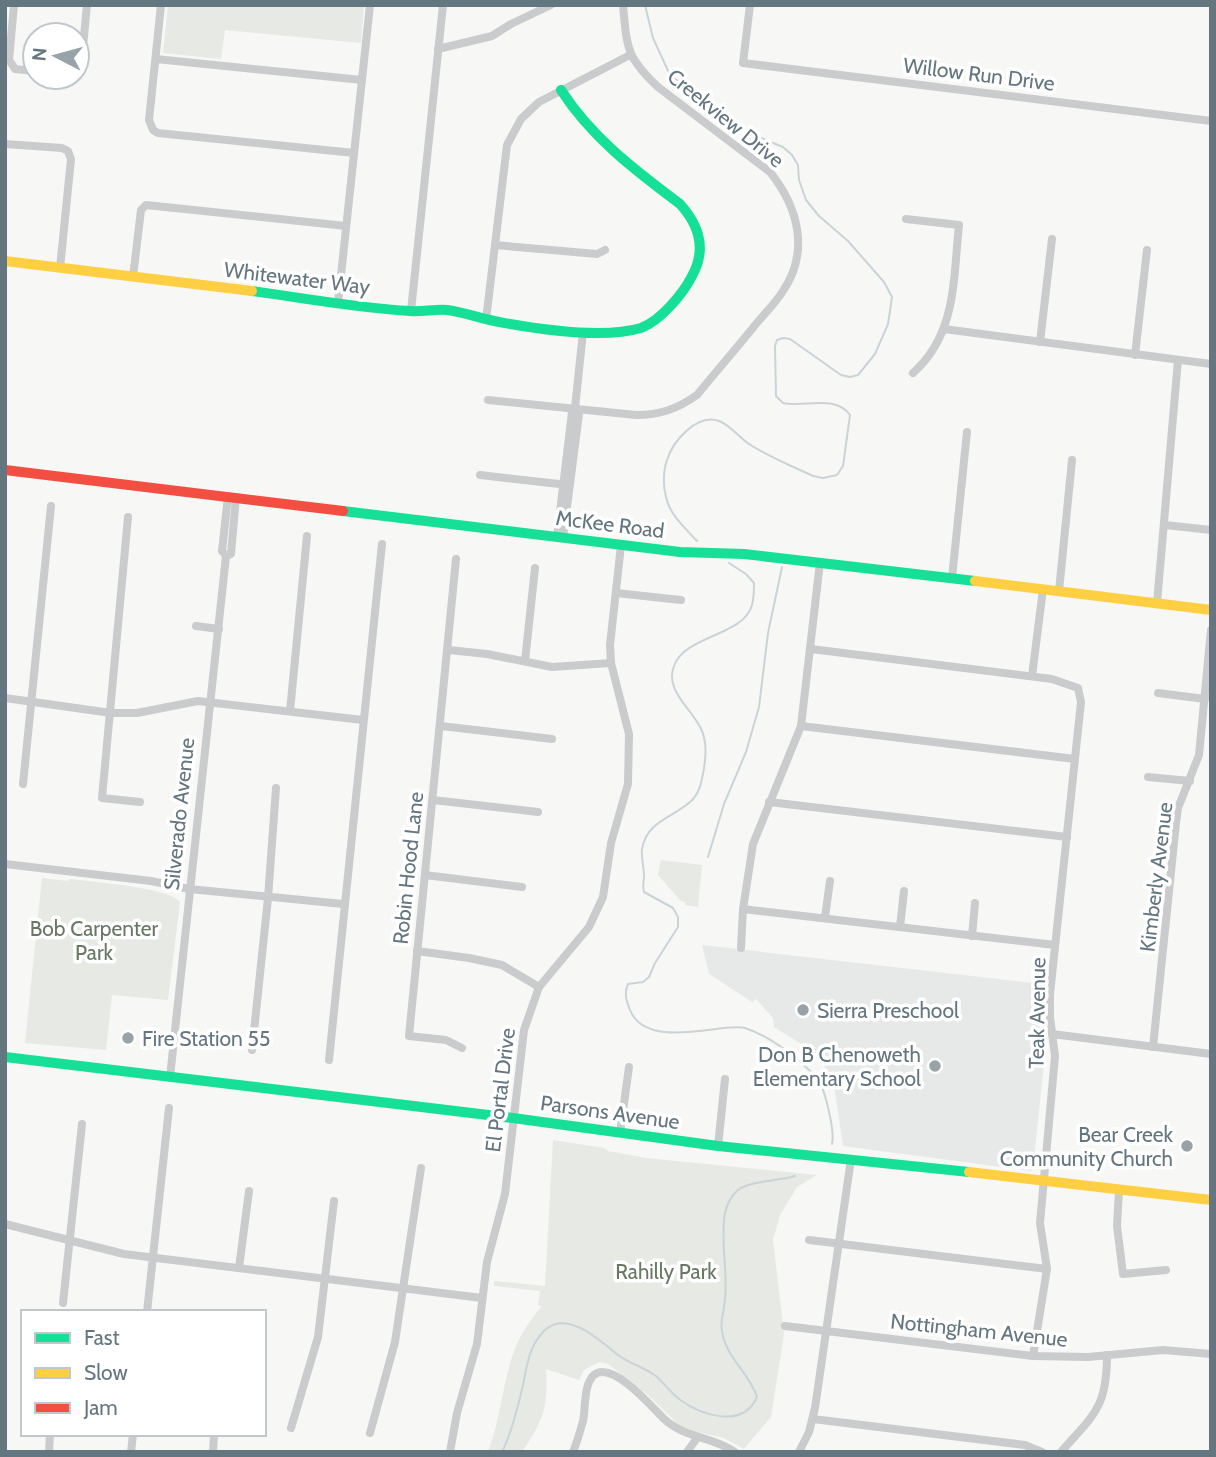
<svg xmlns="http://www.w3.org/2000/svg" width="1216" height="1457" font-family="Cabin,sans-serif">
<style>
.built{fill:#e7e9e8}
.green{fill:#e6e9e4}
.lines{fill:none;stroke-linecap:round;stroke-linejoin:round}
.stream{stroke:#cad3d6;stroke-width:2}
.street{stroke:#cacbcc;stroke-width:8}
.fast{stroke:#16e098;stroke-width:10}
.slow{stroke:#ffcf43;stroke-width:10}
.jam{stroke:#f24e42;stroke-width:10}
.poi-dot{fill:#97a3a9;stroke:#fff;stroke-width:2.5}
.labels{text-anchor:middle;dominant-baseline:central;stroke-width:7;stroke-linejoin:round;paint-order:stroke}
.street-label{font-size:21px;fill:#64767f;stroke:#fff}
.park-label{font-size:21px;fill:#687863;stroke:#fff}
.poi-label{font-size:21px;fill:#64767f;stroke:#fff;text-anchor:start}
</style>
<rect width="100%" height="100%" fill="#f7f7f6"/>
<!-- built -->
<polygon class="built" points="702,945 1042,984 1039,1022 1044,1064 1033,1168 1031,1171 843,1146 834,1085 819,1055 774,1027 773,1018 756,999 752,1002 709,974"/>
<!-- green -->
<g class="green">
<polygon points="168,5 364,5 361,43 225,30 221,59 163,53"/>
<polygon points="661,860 702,865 698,907 685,905 685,902 681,901 658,875"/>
<path d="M42,878l26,3 2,-2c22,3 98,8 110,23l-12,98 -56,-5 -6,55 -81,-7z"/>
<path d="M553,1140l51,8 4,3 38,7 171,17 -20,12 -17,28 -7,25 11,94 -13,83 -27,32 -20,-11 -31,-7 -14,-6 -30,-29 -41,-32 -9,-2 -15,8 -5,10 -33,-11c2,39 -2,50 -24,83h-34c12,-31 14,-64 24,-95 6,-19 17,-36 30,-51l-4,-1 2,-14 -46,-5v-5l51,5z"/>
</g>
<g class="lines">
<!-- stream -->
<g class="stream">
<path d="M645,5l8,33 17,37 79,58 34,14 9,8 6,10 1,15 7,20 13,16 29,25 36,41 8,15 -4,27 -13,30 -17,21 -8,2 -9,-2 -51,-36 -7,-1 -6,2 -2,6 1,50 7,7c22,5 52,-9 67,12l-7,51 -6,9 -14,3 -10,-2c-21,-10 -44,-19 -64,-32 -9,-6 -19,-19 -30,-23 -22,-8 -46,20 -52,39 -4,11 -4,26 -1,37 3,17 20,32 31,44"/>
<path d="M729,563l17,11 8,9c0,7 0,15 -2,22 -8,31 -67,30 -78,61 -10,25 19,43 28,65 5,12 4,25 2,37 -2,12 -4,26 -14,34 -18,16 -43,19 -48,47 -1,9 2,18 2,27 0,6 -2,10 0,16l29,16 5,9v10l-23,36 -6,14 -6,5 -15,2c-4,9 -2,16 2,26 13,33 66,21 94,18 6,0 15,-2 21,0 25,8 53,30 71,49 9,9 19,55 16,67"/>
<polyline points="708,857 724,804 746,752 759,707 768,633 782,567"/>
<path d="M502,1452c10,-20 16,-45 21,-67 4,-20 6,-39 21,-54 23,-23 57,11 74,24 12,9 26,12 38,21 8,7 14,16 23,23 23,17 64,30 78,-2 -7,-23 -29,-38 -34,-61 -4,-12 1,-24 2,-37 3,-28 -5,-58 0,-86 2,-9 6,-17 13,-23 11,-9 41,-9 57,-14"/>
</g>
<!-- street -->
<g class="street">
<polyline points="14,5 9,60 15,69 35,71"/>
<polyline points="161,5 149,120 153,130 158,133 354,153"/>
<polyline points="750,5 743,63 1211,121"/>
<polyline points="438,49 492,36 511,24 551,5"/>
<polyline points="156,59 362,80"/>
<polyline points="77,72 81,68 87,5"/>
<polyline points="5,144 62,148 68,151 71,159 60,268"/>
<path d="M906,219l53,6c-6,54 -2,109 -46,148"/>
<polyline points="495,245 597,254 605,250"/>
<polyline points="133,277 141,210 146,205 346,226"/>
<polyline points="338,303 370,5"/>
<polyline points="411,311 443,5"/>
<polyline points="486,320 507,145 521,119 539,102 630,55"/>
<polyline points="944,329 1211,364"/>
<polyline points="1040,342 1052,239"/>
<polyline points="1135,355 1147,250"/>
<path d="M488,400l148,15c24,0 41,-6 61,-20 18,-22 37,-44 55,-66 10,-13 23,-25 31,-38 27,-40 15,-84 -13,-119l-112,-85c-32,-30 -31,-39 -35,-82"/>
<polyline points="480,475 568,485"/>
<polyline points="128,517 102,798 140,802"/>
<polyline points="1165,525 1211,530"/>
<polyline points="557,537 572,412 575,408 583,332"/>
<polyline points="563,538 579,414 575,408"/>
<polyline points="226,556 231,554 236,497"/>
<polyline points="456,559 409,1036 446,1040 462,1048"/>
<polyline points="952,578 967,432"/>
<polyline points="1059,591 1072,460"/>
<polyline points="616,593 681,600"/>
<polyline points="1157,603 1178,360"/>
<polyline points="196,626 219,629"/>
<polyline points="811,649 1052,679 1078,688 1081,702 1050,994 1050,1017 1055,1056 1040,1223 1047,1269 1033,1356"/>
<polyline points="449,650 487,654 552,667 611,663"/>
<polyline points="525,661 535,568"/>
<polyline points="1032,676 1043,589"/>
<polyline points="1158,693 1205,699"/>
<polyline points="5,698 111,713 137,713 198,701 363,720"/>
<polyline points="290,711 307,536"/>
<polyline points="441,726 552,739"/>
<polyline points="801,726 1075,759"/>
<polyline points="1148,777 1190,781"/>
<polyline points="23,784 51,506"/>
<polyline points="433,800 538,812"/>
<polyline points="769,802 1067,837"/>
<polyline points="5,864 151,881 189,889 343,904"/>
<polyline points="425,875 522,887"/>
<polyline points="743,909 1055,945"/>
<polyline points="825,917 830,881"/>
<polyline points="900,927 904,891"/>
<polyline points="972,936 975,903"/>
<polyline points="741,948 743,909 753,844 801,726 820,562"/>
<polyline points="417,951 469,958 502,965 539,987"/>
<polyline points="1052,1034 1211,1054"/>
<polyline points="1153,1047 1176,823 1178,808 1199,755 1211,630"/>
<polyline points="252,1050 268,898 276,788"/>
<polyline points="329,1060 382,544"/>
<polyline points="170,1077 226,556 222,551 228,496"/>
<polyline points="620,1133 629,1067"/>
<polyline points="718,1146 725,1079"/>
<polyline points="1119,1190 1117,1226 1123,1274 1166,1270"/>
<polyline points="5,1224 124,1254 482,1298"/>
<polyline points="809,1240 1047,1269"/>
<polyline points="239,1268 249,1191"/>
<polyline points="63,1303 82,1124"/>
<polyline points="147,1312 169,1108"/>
<polyline points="785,1326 1033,1356 1088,1357 1163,1350 1211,1354"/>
<polyline points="813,1419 1025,1445 1042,1452"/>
<polyline points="291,1428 318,1337 334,1201"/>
<polyline points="370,1433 395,1342 421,1168"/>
<polyline points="49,1452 50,1434"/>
<polyline points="131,1452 133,1434"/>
<polyline points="213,1452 214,1434"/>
<polyline points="450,1452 457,1413 477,1344 487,1262 505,1194 524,1030 539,987 589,927 603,897 611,843 628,784 629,734 611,663 610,645 621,545"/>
<path d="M573,1452c4,-10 7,-20 10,-31 3,-13 0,-36 11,-46 18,-15 58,32 69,43 24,22 47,17 72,34"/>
<polyline points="687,1452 697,1438"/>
<polyline points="799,1452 809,1432 815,1408 851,1159"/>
<path d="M1061,1452c32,-37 46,-43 46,-97"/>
</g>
<!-- fast -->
<g class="fast">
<path d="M252,291c52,7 105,17 158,20 12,1 25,-2 37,-1 17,2 34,9 52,12 38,7 105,17 142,6 19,-7 42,-34 51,-52 15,-27 7,-51 -12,-72 -45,-34 -88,-66 -119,-114"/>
<polyline points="343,511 680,552 744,554 975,581"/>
<polyline points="5,1057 513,1118 718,1146 969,1172"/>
</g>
<!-- slow -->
<g class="slow">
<polyline points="5,261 252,291"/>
<polyline points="975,581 1211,610"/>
<polyline points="969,1172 1211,1200"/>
</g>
<!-- jam -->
<polyline class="jam" points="5,470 343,511"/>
</g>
<!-- markers -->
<g class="poi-dot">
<circle cx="803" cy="1010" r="7"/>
<circle cx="128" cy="1038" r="7"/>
<circle cx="935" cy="1066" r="7"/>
<circle cx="1187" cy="1146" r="7"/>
</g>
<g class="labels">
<!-- street labels -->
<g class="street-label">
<text transform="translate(979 74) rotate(7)">Willow Run Drive</text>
<text transform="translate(726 118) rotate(39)">Creekview Drive</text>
<text transform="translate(297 278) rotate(7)">Whitewater Way</text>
<text transform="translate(610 524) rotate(7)">McKee Road</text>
<text transform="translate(179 814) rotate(-84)">Silverado Avenue</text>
<text transform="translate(408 868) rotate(-84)">Robin Hood Lane</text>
<text transform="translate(1156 877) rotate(-83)">Kimberly Avenue</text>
<text transform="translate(1037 1013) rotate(-89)">Teak Avenue</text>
<text transform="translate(500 1090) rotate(-83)">El Portal Drive</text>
<text transform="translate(610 1112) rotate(8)">Parsons Avenue</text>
<text transform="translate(979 1330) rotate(6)">Nottingham Avenue</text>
</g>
<!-- park labels -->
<g class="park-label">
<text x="94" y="928">Bob Carpenter<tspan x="94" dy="24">Park</tspan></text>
<text x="666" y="1271">Rahilly Park</text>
</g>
<!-- poi labels -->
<g class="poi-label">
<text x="817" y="1010">Sierra Preschool</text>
<text x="142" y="1038">Fire Station 55</text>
<text x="921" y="1054" text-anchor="end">Don B Chenoweth<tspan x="921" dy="24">Elementary School</tspan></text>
<text x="1173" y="1134" text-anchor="end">Bear Creek<tspan x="1173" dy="24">Community Church</tspan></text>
</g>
</g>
<!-- border -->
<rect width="1216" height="1457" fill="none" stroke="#64767f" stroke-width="14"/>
<!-- legend -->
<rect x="21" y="1310" width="245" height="126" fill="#ffffff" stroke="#c1c8cc" stroke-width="2"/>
<rect x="35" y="1333" width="35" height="10" fill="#16e098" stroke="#c1c8cc" stroke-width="2"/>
<text x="84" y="1345" font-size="21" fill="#64767f">Fast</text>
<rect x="35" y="1368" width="35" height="10" fill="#ffcf43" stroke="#c1c8cc" stroke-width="2"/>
<text x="84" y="1380" font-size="21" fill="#64767f">Slow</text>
<rect x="35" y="1403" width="35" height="10" fill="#f24e42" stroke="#c1c8cc" stroke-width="2"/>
<text x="84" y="1415" font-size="21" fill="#64767f">Jam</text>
<!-- north arrow -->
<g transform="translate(56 56) rotate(276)"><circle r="33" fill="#ffffff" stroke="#c1c8cc" stroke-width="2"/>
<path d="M0-5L12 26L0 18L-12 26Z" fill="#97a3a9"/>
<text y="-10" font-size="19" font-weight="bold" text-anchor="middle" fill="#64767f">N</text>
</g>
</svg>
